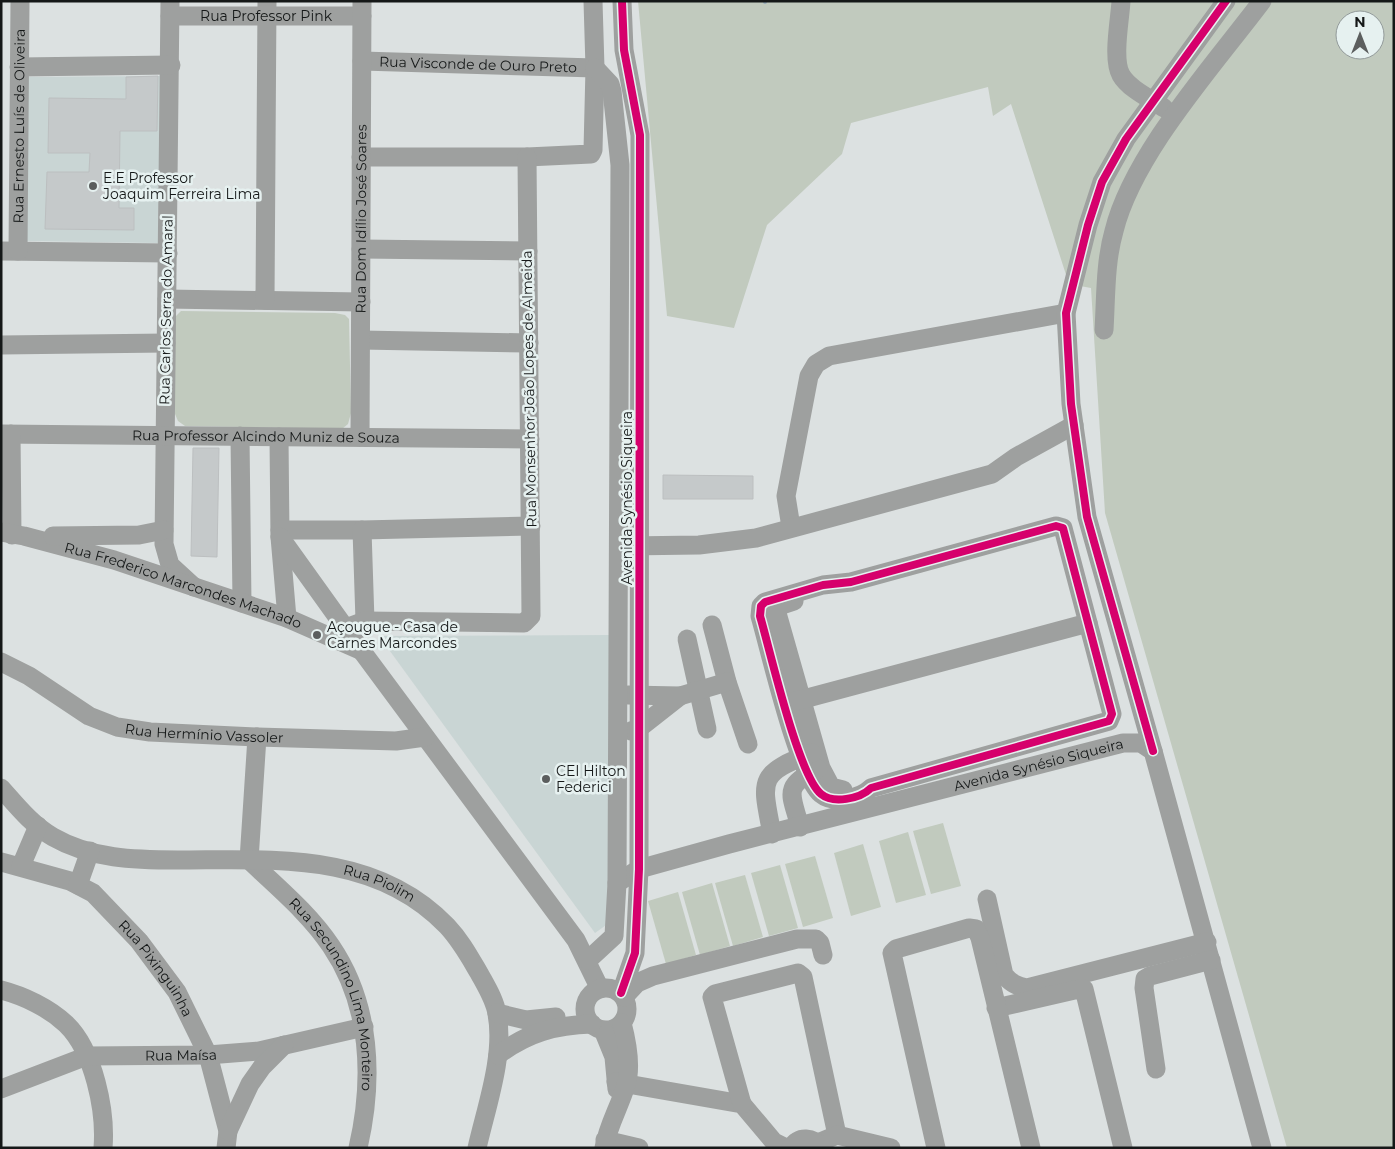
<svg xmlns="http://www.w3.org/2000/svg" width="1395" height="1149" font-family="Montserrat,sans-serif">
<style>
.built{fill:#c9d5d4}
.green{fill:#c1cabe;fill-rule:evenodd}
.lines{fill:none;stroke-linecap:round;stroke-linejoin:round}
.stream{stroke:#95abbb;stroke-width:4}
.building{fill:#c5c9ca;stroke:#bcbfc0}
.minor{stroke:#9ea09f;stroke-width:19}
.cycleway-casing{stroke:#e6f1f0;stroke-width:11}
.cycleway{stroke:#d6006c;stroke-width:8}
.poi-dot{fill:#5b5e5e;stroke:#e6f1f0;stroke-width:2}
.labels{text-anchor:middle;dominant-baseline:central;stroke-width:5;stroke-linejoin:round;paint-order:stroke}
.street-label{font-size:14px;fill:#151818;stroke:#e6f1f0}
.poi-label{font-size:14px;fill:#151818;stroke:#e6f1f0;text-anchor:start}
</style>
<rect width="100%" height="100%" fill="#dce1e1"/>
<!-- built -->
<g class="built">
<polygon points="160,76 158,243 26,241 27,77"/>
<polygon points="610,635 609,923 595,933 379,636"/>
</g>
<!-- green -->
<g class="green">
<path d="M638,1h756v1147h-107l-182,-635 -14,-225 -22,-4 -58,-180 -18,12 -5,-29 -137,36 -9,31 -75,71 -33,103 -67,-12zM1345,20h30v30h-30z"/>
<polygon points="181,311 335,313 345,315 349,319 351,413 348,424 342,429 185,426 178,421 175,414 173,319"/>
<polygon points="943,823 961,886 931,894 913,831"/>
<polygon points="908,832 926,895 896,903 879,841"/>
<polygon points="863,844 881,907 851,916 834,853"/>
<polygon points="815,856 833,918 803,927 785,864"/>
<polygon points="780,865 798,928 769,936 751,873"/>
<polygon points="745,875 763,937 733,946 715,883"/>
<polygon points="712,883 730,946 700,955 682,892"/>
<polygon points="678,892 696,955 666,964 648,901"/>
</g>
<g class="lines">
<!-- stream -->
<polyline class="stream" points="765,2 765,1"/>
</g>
<!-- building -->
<g class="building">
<polygon points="158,76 157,131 120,131 119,208 134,208 134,230 45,229 47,172 89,172 90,153 48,153 49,98 126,99 126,77"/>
<polygon points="193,448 219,448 217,557 191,556"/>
<polygon points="663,475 753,476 753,499 663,499"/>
</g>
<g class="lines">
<!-- minor -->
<g class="minor">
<polyline points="170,1 164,544 170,565 194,587"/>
<path d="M1121,1c-1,19 -9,58 0,74 8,14 30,24 43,33"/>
<path id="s1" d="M170,16h192"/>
<path id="s2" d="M362,61l233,7"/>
<polyline points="19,67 171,65"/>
<polyline points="361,157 527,157 591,154 593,150 595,68 593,1"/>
<polyline points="361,249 528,251"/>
<polyline points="1,251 168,253"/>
<path id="s3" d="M18,251l2,-250"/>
<polyline points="167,299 361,302"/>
<polyline points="265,300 267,1"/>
<path d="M1104,330c2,-33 1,-68 10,-99 19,-77 100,-166 148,-230"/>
<polyline points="361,340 529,343"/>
<polyline points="1,345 166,343"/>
<path id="s4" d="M1,434l529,5"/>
<polyline points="11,434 12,535"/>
<polyline points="240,436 242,603"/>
<polyline points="279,437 280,537 287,618"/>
<path id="s5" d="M360,437l2,-436"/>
<path d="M1056,526l7,2 49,186 -3,7 -238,67c-11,11 -38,16 -50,6 -23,-19 -51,-144 -61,-178l1,-10 4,-4 58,-17 28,-3z"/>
<polyline points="791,527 786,496 809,376 816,364 829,356 1066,313"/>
<polyline points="280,530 362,530 531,526"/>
<polyline points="362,530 365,621"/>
<path id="s6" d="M1,532l23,4 90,24 173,58 73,32"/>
<polyline points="53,536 139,535 164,530"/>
<polyline points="280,537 361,650 576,940 600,989"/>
<polyline points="626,546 699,545 756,538 992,474 1016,457 1074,425"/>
<polyline points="794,601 779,606 777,613 821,768 831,787 843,790"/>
<polyline points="712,625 727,682 748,744"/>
<polyline points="346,628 365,621 524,623 531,616 527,157"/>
<polyline points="687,639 707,729"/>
<path id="s7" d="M1,662l28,14 60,40 28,11 33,5 107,5 139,4 29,-4"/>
<polyline points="628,695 680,696 727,682"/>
<polyline points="785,704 1088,623"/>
<polyline points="631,731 638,729 680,696"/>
<path id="s8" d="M257,737l-8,123c28,27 60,53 82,86 40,59 43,133 27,202"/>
<polyline points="1153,751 1087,517 1071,404 1066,313 1088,225 1102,182 1126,139 1226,1"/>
<path id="s9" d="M1,788c16,18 31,37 52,49 38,22 82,23 125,23 96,0 197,-9 269,66 14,15 22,30 32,47 7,13 16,27 18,41 8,41 -11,94 -20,134"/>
<path d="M800,827c-9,-34 -18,-40 18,-58"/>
<path d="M772,834c-10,-53 -16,-60 40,-81"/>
<path id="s10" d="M1,862l69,19 23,12 46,48 38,51 31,63 20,76 -2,17"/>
<polyline points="21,866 38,826"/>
<path id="s11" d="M617,883l22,-14 90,-25 394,-101h18l12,8 109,397"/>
<polyline points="78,885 90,851"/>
<path d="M987,899l17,76c7,8 12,11 23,13l180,-46"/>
<polyline points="588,960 614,936 617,883 620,165 612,91 610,84 595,68"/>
<circle cx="606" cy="1009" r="21"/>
<path d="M1,990c23,6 48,18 65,34 28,27 40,87 37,124"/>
<polyline points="621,993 635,953 639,869 640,135 624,50 622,1"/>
<polyline points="624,997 637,983 653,976 797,939 816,939 820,943 823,955"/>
<polyline points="996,1008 1079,989 1084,989 1123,1148"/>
<polyline points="497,1013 526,1020 556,1017"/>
<polyline points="603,1030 614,1057 617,1089"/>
<path d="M498,1055c29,-22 57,-30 94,-31"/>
<polyline points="1156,1069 1144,988 1145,979 1150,976 1211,960"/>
<polyline points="616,1082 742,1104 774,1142 786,1148"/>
<path id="s12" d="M1,1089l86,-33 121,-1 51,-4 105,-24"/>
<polyline points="742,1104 712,997 715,994 798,973 803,977 837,1135"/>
<polyline points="228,1131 250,1084 262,1067 284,1045"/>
<polyline points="605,1140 639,1148"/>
<polyline points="818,1143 837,1135 891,1148"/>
<path d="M604,1148c4,-23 16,-42 22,-63 6,-19 1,-43 -4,-62"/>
<path d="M791,1148c8,-13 22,-11 31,0"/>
<polyline points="936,1148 892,953 896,949 969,928 976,929 980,938 1031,1148"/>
</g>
<defs>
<g id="cycleway">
<path d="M1056,526l7,2 49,186 -3,7 -238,67c-11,11 -38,16 -50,6 -23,-19 -51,-144 -61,-178l1,-10 4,-4 58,-17 28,-3z"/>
<polyline points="1153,751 1087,517 1071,404 1066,313 1088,225 1102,182 1126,139 1226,1"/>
<polyline points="621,993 635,953 639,869 640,135 624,50 622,1"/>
</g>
</defs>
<!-- cycleway casing -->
<use href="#cycleway" class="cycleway-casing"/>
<!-- cycleway -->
<use href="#cycleway" class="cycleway"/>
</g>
<!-- markers -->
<g class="poi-dot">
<circle cx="93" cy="186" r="5"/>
<circle cx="317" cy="635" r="5"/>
<circle cx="546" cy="779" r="5"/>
</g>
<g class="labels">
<!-- street labels -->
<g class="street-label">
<text stroke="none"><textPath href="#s1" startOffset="96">Rua Professor Pink</textPath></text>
<text stroke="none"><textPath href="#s2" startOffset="116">Rua Visconde de Ouro Preto</textPath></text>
<text stroke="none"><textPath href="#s3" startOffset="125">Rua Ernesto Luís de Oliveira</textPath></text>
<text stroke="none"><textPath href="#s5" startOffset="218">Rua Dom Idílio José Soares</textPath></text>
<text transform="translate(166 310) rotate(-89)">Rua Carlos Serra do Amaral</text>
<text transform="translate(529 389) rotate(-91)">Rua Monsenhor João Lopes de Almeida</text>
<text stroke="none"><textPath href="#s4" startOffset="265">Rua Professor Alcindo Muniz de Souza</textPath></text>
<text transform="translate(627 498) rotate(-90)">Avenida Synésio Siqueira</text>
<text stroke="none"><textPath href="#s6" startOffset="190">Rua Frederico Marcondes Machado</textPath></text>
<text stroke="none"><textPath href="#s7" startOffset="221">Rua Hermínio Vassoler</textPath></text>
<text stroke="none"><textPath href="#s11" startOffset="439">Avenida Synésio Siqueira</textPath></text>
<text stroke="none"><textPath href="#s9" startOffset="405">Rua Piolim</textPath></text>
<text stroke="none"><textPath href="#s10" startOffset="196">Rua Pixinguinha</textPath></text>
<text stroke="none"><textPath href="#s8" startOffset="288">Rua Secundino Lima Monteiro</textPath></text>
<text stroke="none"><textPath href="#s12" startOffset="186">Rua Maísa</textPath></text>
</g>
<!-- poi labels -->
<g class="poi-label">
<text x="103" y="178">E.E Professor<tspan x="103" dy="16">Joaquim Ferreira Lima</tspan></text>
<text x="327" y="627">Açougue - Casa de<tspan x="327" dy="16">Carnes Marcondes</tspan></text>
<text x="556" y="771">CEI Hilton<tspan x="556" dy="16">Federici</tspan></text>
</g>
</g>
<!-- border -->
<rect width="1395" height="1149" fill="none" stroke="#151818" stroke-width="5"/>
<!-- north arrow -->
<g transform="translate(1360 35)"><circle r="24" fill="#e6f1f0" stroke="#929a9a"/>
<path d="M0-4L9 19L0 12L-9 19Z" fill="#5b5e5e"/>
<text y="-8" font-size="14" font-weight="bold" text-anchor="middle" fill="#151818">N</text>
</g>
</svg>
